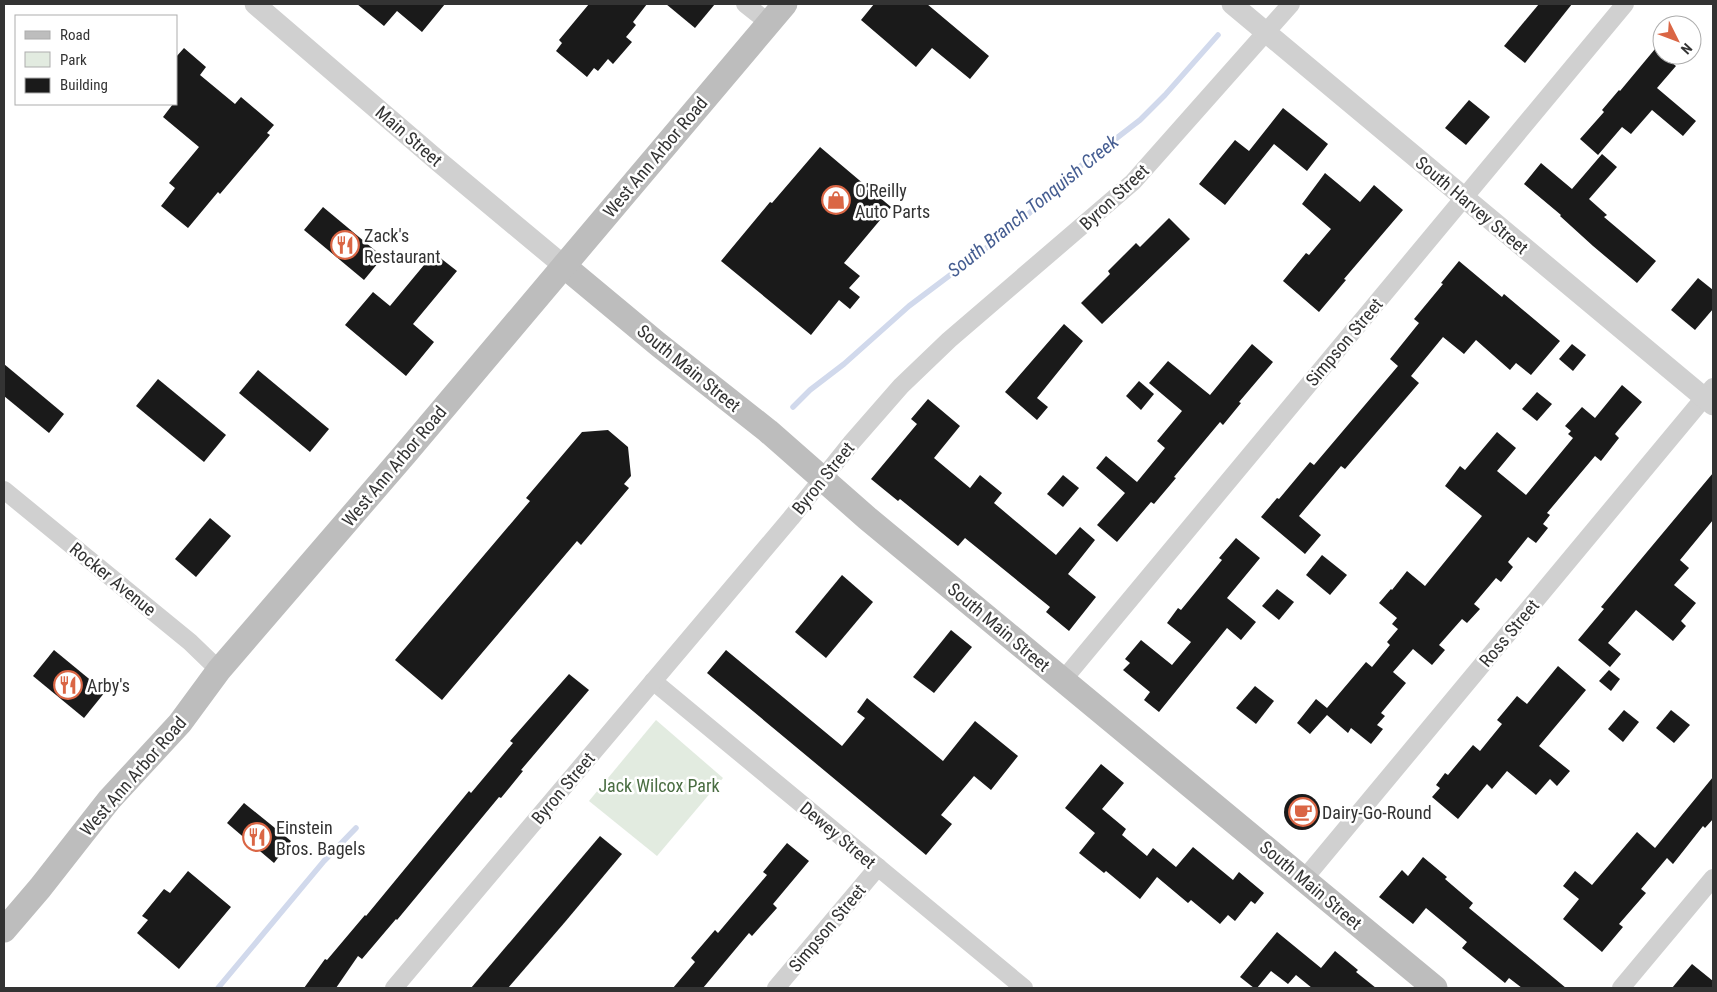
<svg xmlns="http://www.w3.org/2000/svg" width="1717" height="992" font-family="'Roboto Condensed',sans-serif">
<style>
.green{fill:#e2ebe0}
.lines{fill:none;stroke-linecap:round;stroke-linejoin:round}
.stream{stroke:#d1d9ec;stroke-width:5.5}
.building{fill:#1a1a1a}
.minor{stroke:#d0d0d0;stroke-width:18}
.tertiary{stroke:#d0d0d0;stroke-width:21}
.secondary{stroke:#bdbdbd;stroke-width:25}
.labels{text-anchor:middle;dominant-baseline:central;stroke-width:5;stroke-linejoin:round;paint-order:stroke}
.street-label{font-size:18px;fill:#333;stroke:#fff}
.poi-label{font-size:18px;fill:#333;stroke:#fff;text-anchor:start}
.park-label{font-size:18px;fill:#4a6d42;stroke:#fff}
.water-label{font-size:19px;font-style:italic;fill:#455d91;stroke:#fff}
</style>
<rect width="100%" height="100%" fill="#fff"/>
<!-- green -->
<polygon class="green" points="656,720 723,778 657,856 589,801"/>
<g class="lines">
<!-- stream -->
<g class="stream">
<polyline points="793,407 810,390 844,364 909,306 1018,224 1069,175 1140,120 1165,95 1218,35"/>
<polyline points="218,988 324,861 356,828"/>
</g>
</g>
<!-- building -->
<g class="building">
<polygon points="357,4 445,4 422,32 397,11 384,26"/>
<polygon points="589,4 647,4 633,22 636,25 626,37 632,42 613,64 608,59 598,71 594,68 587,77 556,51 562,43 559,40"/>
<polygon points="666,4 715,4 695,28"/>
<polygon points="874,4 927,4 989,56 970,79 932,48 916,67 861,20"/>
<polygon points="1539,4 1572,4 1525,63 1504,46"/>
<polygon points="184,48 206,67 200,75 235,104 241,97 274,125 267,133 270,135 220,194 218,192 188,228 161,206 175,188 169,183 199,147 163,117 173,104 176,104 176,57"/>
<polygon points="1655,49 1676,66 1657,88 1696,121 1683,136 1652,110 1631,134 1622,127 1598,155 1580,139 1604,112 1602,110 1619,90 1620,91"/>
<polygon points="1469,100 1490,117 1466,145 1445,128"/>
<polygon points="1283,108 1328,144 1307,171 1274,144 1225,205 1199,184 1235,140 1249,151"/>
<polygon points="820,147 891,207 844,263 860,276 849,288 860,297 850,309 839,300 811,335 721,261 770,202 772,203"/>
<polygon points="1602,154 1617,167 1589,199 1607,215 1604,217 1656,261 1637,283 1593,246 1560,216 1561,215 1524,184 1541,163 1572,189"/>
<polygon points="1325,173 1360,202 1374,185 1403,210 1344,279 1346,280 1319,312 1283,281 1306,253 1309,255 1331,229 1302,204"/>
<polygon points="323,207 383,257 364,280 304,230"/>
<polygon points="1169,218 1190,239 1102,324 1081,303 1110,274 1108,271 1136,243 1140,247"/>
<polygon points="434,253 457,271 413,324 434,342 406,376 345,325 373,292 390,306"/>
<polygon points="1459,261 1502,297 1504,294 1560,341 1531,375 1516,363 1510,370 1476,340 1464,354 1443,337 1411,376 1419,383 1345,469 1341,466 1299,516 1321,535 1305,554 1261,517 1277,498 1279,499 1310,462 1314,465 1398,366 1390,359 1419,323 1414,319 1443,284 1441,283"/>
<polygon points="1698,278 1713,290 1713,309 1695,330 1671,310"/>
<polygon points="1064,324 1083,341 1037,398 1048,407 1037,420 1005,392"/>
<polygon points="1252,344 1273,362 1239,402 1241,403 1223,425 1220,422 1174,477 1176,478 1154,504 1151,502 1117,542 1097,525 1125,493 1096,468 1106,456 1137,482 1165,448 1157,441 1182,411 1149,383 1168,361 1210,395"/>
<polygon points="1572,344 1586,355 1573,371 1559,359"/>
<polygon points="4,364 64,414 49,433 4,396"/>
<polygon points="258,370 329,429 310,452 239,393"/>
<polygon points="158,379 226,435 204,462 136,406"/>
<polygon points="1139,381 1154,394 1141,410 1126,396"/>
<polygon points="1622,385 1642,402 1615,434 1619,438 1601,461 1595,456 1547,513 1550,515 1543,524 1548,528 1536,543 1528,537 1508,562 1513,567 1501,582 1496,578 1474,604 1480,609 1467,623 1462,619 1439,645 1445,650 1432,665 1413,649 1393,672 1406,683 1381,713 1385,716 1377,725 1383,729 1371,744 1351,728 1348,733 1327,715 1310,734 1297,723 1316,699 1327,708 1366,662 1372,667 1390,645 1387,642 1398,629 1392,624 1397,618 1379,603 1391,589 1392,590 1407,571 1425,586 1482,516 1445,486 1460,466 1465,470 1497,432 1516,448 1497,471 1526,495 1573,438 1568,434 1571,431 1565,426 1582,407 1595,418"/>
<polygon points="1537,392 1552,404 1537,421 1522,409"/>
<polygon points="928,399 960,426 934,458 970,488 980,475 1002,493 994,503 1056,555 1080,527 1095,540 1068,574 1096,597 1069,631 1046,612 1050,607 965,538 958,546 900,499 898,501 871,479 917,424 911,419"/>
<polygon points="608,430 628,447 631,476 624,484 629,488 581,545 577,541 442,700 395,660 530,501 526,498 582,432"/>
<polygon points="1713,473 1713,520 1680,560 1689,568 1674,585 1696,603 1681,621 1686,626 1673,641 1636,610 1608,643 1621,654 1610,667 1578,640 1604,609 1601,607"/>
<polygon points="1063,475 1079,488 1063,507 1047,494"/>
<polygon points="210,518 231,536 196,577 175,559"/>
<polygon points="1236,538 1260,558 1227,598 1256,622 1241,640 1227,628 1159,712 1144,700 1150,692 1123,670 1130,663 1125,659 1141,640 1172,665 1191,642 1167,623 1178,608 1181,610 1222,560 1219,558"/>
<polygon points="1322,555 1347,575 1330,595 1306,575"/>
<polygon points="842,575 873,602 826,658 795,632"/>
<polygon points="1277,589 1294,602 1279,620 1262,606"/>
<polygon points="951,630 972,647 934,693 913,677"/>
<polygon points="54,650 105,692 84,718 33,676"/>
<polygon points="726,650 842,746 865,718 857,712 867,698 943,761 975,721 1018,756 991,790 974,776 941,815 952,824 926,855 707,673"/>
<polygon points="1558,666 1586,690 1539,746 1570,771 1557,786 1550,779 1536,795 1507,771 1492,789 1487,784 1458,819 1432,797 1440,788 1436,785 1445,773 1448,775 1473,745 1480,751 1502,724 1497,720 1517,696 1527,704"/>
<polygon points="1609,670 1620,679 1611,691 1599,681"/>
<polygon points="569,674 589,690 521,770 523,771 501,798 499,797 397,920 396,919 362,959 358,956 336,988 304,988 325,959 327,960 365,915 366,916 469,791 471,793 513,743 510,741"/>
<polygon points="1255,686 1274,701 1256,724 1236,708"/>
<polygon points="1624,710 1639,722 1623,742 1608,729"/>
<polygon points="1671,710 1690,725 1674,743 1656,728"/>
<polygon points="1101,764 1124,783 1102,809 1126,829 1122,835 1147,856 1153,848 1176,867 1193,847 1233,880 1239,872 1264,893 1255,904 1251,901 1235,921 1228,915 1220,924 1191,900 1188,903 1157,877 1140,899 1106,871 1104,873 1079,853 1095,833 1065,808"/>
<polygon points="1713,777 1713,819 1705,828 1703,826 1673,864 1667,858 1641,889 1646,893 1619,924 1623,927 1602,952 1563,919 1579,899 1563,886 1575,871 1592,885 1637,832 1655,848"/>
<circle cx="1302" cy="812" r="18"/>
<polygon points="244,803 291,841 274,863 227,823"/>
<polygon points="600,836 622,854 565,922 508,988 471,988"/>
<polygon points="787,843 809,861 773,904 777,908 752,936 749,933 703,988 673,988 695,962 691,958 715,930 718,933 767,875 763,872"/>
<polygon points="1423,857 1447,877 1445,879 1473,903 1469,908 1566,988 1522,988 1509,978 1505,983 1462,948 1467,942 1426,908 1413,924 1379,897 1402,870 1408,876"/>
<polygon points="188,871 231,907 179,969 137,933 148,920 142,916 164,889 170,893"/>
<polygon points="1277,932 1321,968 1335,951 1358,970 1356,972 1376,988 1312,988 1296,975 1288,984 1271,971 1257,988 1254,988 1240,977"/>
<polygon points="1692,964 1713,981 1713,988 1672,988"/>
</g>
<g class="lines">
<!-- minor -->
<g class="minor">
<polyline points="745,4 769,23"/>
<polyline points="4,490 190,642 219,670"/>
<polyline points="1063,680 1625,4"/>
<polyline points="653,681 1024,988"/>
<polyline points="1304,879 1713,387"/>
<polyline points="394,988 791,518 852,442 901,386 949,340 1133,182 1291,4"/>
<polyline points="776,988 878,867"/>
<polyline points="1621,988 1713,878"/>
</g>
<!-- tertiary -->
<g class="tertiary">
<polyline points="255,4 438,161 564,266"/>
<polyline points="1232,4 1713,405"/>
</g>
<!-- secondary -->
<g class="secondary">
<polyline points="564,266 659,345 768,431 867,518 1435,988"/>
<polyline points="4,930 40,888 109,800 180,723 219,670 405,454 785,4"/>
</g>
</g>
<!-- icons -->
<defs>
<symbol id="shop-ring" viewBox="-11 -11 22 22"><circle r="9.5" fill="#fff" stroke="#da6645" stroke-width="1.5"/><path d="M-5-2.5h2.3a2.7 3.5 0 0 1 5.4 0H5L5.5 6h-11ZM-1.5-2.5h3a1.5 2.3 0 0 0-3 0Z" fill="#da6645"/></symbol>
<symbol id="restaurant-ring" viewBox="-11 -11 22 22"><circle r="9.5" fill="#fff" stroke="#da6645" stroke-width="1.5"/><path d="M-5-6h1v4h1v-4h1v4h1v-4h1v5L-1.5 .5V6h-2V.5L-5-1ZM5-6V6H3V1.5H1.5Q1.5-4 5-6Z" fill="#da6645"/></symbol>
<symbol id="cafe-ring" viewBox="-11 -11 22 22"><circle r="9.5" fill="#fff" stroke="#da6645" stroke-width="1.5"/><path d="M-5.5-4.5H6V0H3Q3 3.5 0 3.5H-2.5Q-5.5 3.5-5.5 0ZM3-3.2v2h1.7v-2ZM-6 4.5H4V6H-6Z" fill="#da6645"/></symbol>
</defs>
<g fill-rule="evenodd">
<use href="#shop-ring" x="820" y="184" width="32" height="32"/>
<use href="#restaurant-ring" x="329" y="229" width="32" height="32"/>
<use href="#restaurant-ring" x="52" y="669" width="32" height="32"/>
<use href="#cafe-ring" x="1287" y="796" width="32" height="32"/>
<use href="#restaurant-ring" x="241" y="821" width="32" height="32"/>
</g>
<g class="labels">
<!-- street labels -->
<g class="street-label">
<text transform="translate(409 136) rotate(41)">Main Street</text>
<text transform="translate(655 157) rotate(-50)">West Ann Arbor Road</text>
<text transform="translate(1114 197) rotate(-43)">Byron Street</text>
<text transform="translate(1472 205) rotate(40)">South Harvey Street</text>
<text transform="translate(1344 342) rotate(-50)">Simpson Street</text>
<text transform="translate(689 368) rotate(39)">South Main Street</text>
<text transform="translate(394 466) rotate(-50)">West Ann Arbor Road</text>
<text transform="translate(823 478) rotate(-51)">Byron Street</text>
<text transform="translate(113 579) rotate(39)">Rocker Avenue</text>
<text transform="translate(999 627) rotate(40)">South Main Street</text>
<text transform="translate(1509 633) rotate(-50)">Ross Street</text>
<text transform="translate(133 776) rotate(-49)">West Ann Arbor Road</text>
<text transform="translate(563 788) rotate(-50)">Byron Street</text>
<text transform="translate(838 835) rotate(40)">Dewey Street</text>
<text transform="translate(1311 885) rotate(40)">South Main Street</text>
<text transform="translate(827 928) rotate(-50)">Simpson Street</text>
</g>
<!-- poi labels -->
<g class="poi-label">
<text x="855" y="190">O'Reilly<tspan x="855" dy="21">Auto Parts</tspan></text>
<text x="364" y="235">Zack's<tspan x="364" dy="21">Restaurant</tspan></text>
<text x="87" y="685">Arby's</text>
<text x="1322" y="812">Dairy-Go-Round</text>
<text x="276" y="827">Einstein<tspan x="276" dy="21">Bros. Bagels</tspan></text>
</g>
<!-- park labels -->
<g class="park-label">
<text x="659" y="785">Jack Wilcox Park</text>
</g>
<!-- water labels -->
<g class="water-label">
<text transform="translate(1033 206) rotate(-39)">South Branch Tonquish Creek</text>
</g>
</g>
<!-- border -->
<rect width="1717" height="992" fill="none" stroke="#333333" stroke-width="10"/>
<!-- legend -->
<rect x="15" y="15" width="162" height="90" fill="#ffffff" stroke="#adadad"/>
<rect x="25" y="31" width="25" height="8" fill="#bdbdbd" stroke="#adadad"/>
<text x="60" y="40" font-size="15" fill="#333333">Road</text>
<rect x="25" y="52" width="25" height="15" fill="#e2ebe0" stroke="#adadad"/>
<text x="60" y="65" font-size="15" fill="#333333">Park</text>
<rect x="25" y="78" width="25" height="15" fill="#1a1a1a" stroke="#adadad"/>
<text x="60" y="90" font-size="15" fill="#333333">Building</text>
<!-- north arrow -->
<g transform="translate(1677 40) rotate(132)"><circle r="24" fill="#ffffff" stroke="#adadad"/>
<path d="M0-4L9 19L0 12L-9 19Z" fill="#da6645"/>
<text y="-8" font-size="14" font-weight="bold" text-anchor="middle" fill="#333333">N</text>
</g>
</svg>
